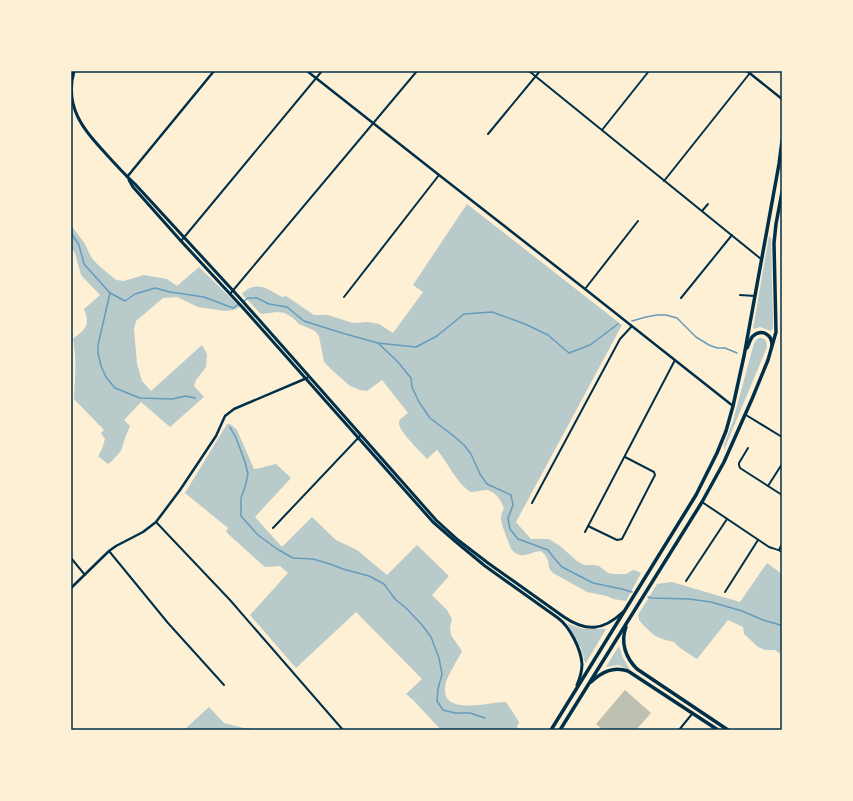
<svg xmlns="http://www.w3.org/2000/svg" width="853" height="801" font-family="'IBM Plex Serif',serif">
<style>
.green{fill:#b9caca}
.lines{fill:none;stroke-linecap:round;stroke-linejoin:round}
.stream{stroke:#669bbc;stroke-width:1.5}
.building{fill:#bec0b2}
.minor{stroke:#003049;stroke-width:2}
.tertiary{stroke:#003049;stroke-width:2.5}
.secondary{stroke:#003049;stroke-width:3}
.primary{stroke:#003049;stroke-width:3.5}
.neatline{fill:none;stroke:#003049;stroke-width:1.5}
</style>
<rect width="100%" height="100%" fill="#fdf0d5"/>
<!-- green -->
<g class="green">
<path d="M467,204l155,121 -106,197 15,17h18l11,7 17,15 7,4h10l5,1 9,7 5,1h13l7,-4 4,1 4,2 -15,28 -13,-2 -6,-3 -20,-4 -34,-19 -4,-5c0,-7 -2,-12 -8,-17 -8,0 -15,7 -24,3 -1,0 -4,-3 -5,-4 -2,-3 -12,-29 -11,-32 0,-4 1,-6 3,-9 -2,-8 -8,-17 -17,-19 -5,0 -12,2 -17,2 -15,-11 -21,-28 -33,-42l-10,9c-6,-7 -30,-29 -28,-37 1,-4 6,-6 9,-9l-26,-33 -15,11 -7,-1 -10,-4 -17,-15 -9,-9 -5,-26 -4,-5 -16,-7 -6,-6 -8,-5 -8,-1 -16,2 -19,-20c2,-2 5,-5 8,-6 11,-5 23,4 32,9l4,-1 28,19h14l25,8 15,-1 11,2 14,9 30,-41 -10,-7z"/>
<path d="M71,225l14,19 6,13 7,8 18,15 8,1 20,-6 23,4 10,7 22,-19 41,40 -6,3 -9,1 -27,-4 -21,-10 -14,1 -27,23 -2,8 3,35 5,17 9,10 51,-46 5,9 -1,13 -10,13 -2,6 10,11 -34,30 -29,-25 -17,18 6,6 -5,12 -4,13 -9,10 -4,3 -10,-8c4,-5 5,-11 7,-17l-4,-6 3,-3 -30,-31c1,-21 3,-39 -1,-60 12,-10 18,-13 11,-30l16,-14 -19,-20 -6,-22 -4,-6z"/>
<polygon points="769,236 771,238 773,320 773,328 771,331 760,327 753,329"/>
<path d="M759,338c6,0 8,3 8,9l-43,103v-5l9,-24 21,-78 3,-4z"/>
<path d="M227,424h3l7,6 17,39c4,0 16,-4 22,-5l15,14 -36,39 27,30 30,-30 24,23 21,10 30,25 30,-30 32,31 -17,19 15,15 5,9 -2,9 1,7 11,16c-5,10 -12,20 -16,31 -1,3 -1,6 -1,9 1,24 45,11 61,11l13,20 -2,5 2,3h-78l-28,-30 -7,-6 16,-15 -66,-67 -60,56 -46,-53 38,-42 -8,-7 -15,1 -39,-35 2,-4 -43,-35z"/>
<polygon points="767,563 782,574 782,655 775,650 765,650 758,647 744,634 743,627 728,620 697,659 680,648 674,642 665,640 655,636 644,626 639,620 638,615 657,584 672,582 740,602"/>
<polygon points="567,623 574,626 584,629 606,629 586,663 585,663 581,648"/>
<polygon points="619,646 623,658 629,668 628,670 619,665 606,667"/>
<polygon points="209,707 224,723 244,728 251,728 253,730 184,730"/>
</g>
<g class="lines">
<!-- stream -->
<g class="stream">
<polyline points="71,233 79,245 84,264 110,293 125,301 135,294 155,288 170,292 204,297 233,308 239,304"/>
<polyline points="110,293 98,345 98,353 101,366 106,377 115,388 140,398 172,399 186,396 195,398"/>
<polyline points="244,301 248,298 257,298 269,304 287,307 304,321 342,333 378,343 398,362 411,378 412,387 419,402 430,418 455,437 464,445 471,454 480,474 487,484 511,495 513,505 508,518 510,529 518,539 548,550 554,558 562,567 593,583 622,589 632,592"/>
<polyline points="632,321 646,317 657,315 666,315 677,318 696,337 709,345 717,348 725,348 737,353"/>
<polyline points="378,343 416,347 437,336 464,314 492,312 525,324 548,335 569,353 590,345 618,324"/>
<polyline points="230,427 236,438 245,462 248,474 245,487 241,498 241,516 258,535 277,549 293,558 313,559 330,564 343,569 369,576 384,584 395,599 407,609 422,625 431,637 439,658 442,674 438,689 437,701 443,710 455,713 470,713 485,718"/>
<polyline points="648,597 652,598 689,599 711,602 742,611 763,620 777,624 782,626"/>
</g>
</g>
<!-- building -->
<polygon class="building" points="625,690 651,713 636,730 603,730 596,724"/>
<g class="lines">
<!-- minor -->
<g class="minor">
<polyline points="529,71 761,259"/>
<polyline points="602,130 649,71"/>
<polyline points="488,134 540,71"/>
<polyline points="664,181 750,73"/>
<polyline points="702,211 708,204"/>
<polyline points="181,241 322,71"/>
<polyline points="585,289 638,221"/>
<polyline points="230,294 417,71"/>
<polyline points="740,295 755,296"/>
<polyline points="344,297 439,175"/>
<polyline points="681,298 732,235"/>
<polyline points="71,355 71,380"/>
<polyline points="746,415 782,437"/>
<polyline points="748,448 739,463 739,465 740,468 782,495"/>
<polyline points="768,486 782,464"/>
<path d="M702,502l67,45c5,2 9,2 13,5"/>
<polyline points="532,503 620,339 632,326"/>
<polyline points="156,522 230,600 343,730"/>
<polyline points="588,526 617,540 622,539 655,475 654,472 625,457"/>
<polyline points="273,528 361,435"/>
<polyline points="585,532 675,360"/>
<polyline points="779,550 782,544"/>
<polyline points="109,551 168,623 224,685"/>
<polyline points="71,558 85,575"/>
<polyline points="686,581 727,519"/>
<polyline points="725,592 758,540"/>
<polyline points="679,730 692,714"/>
</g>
<!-- tertiary -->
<g class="tertiary">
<polyline points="307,71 439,175 585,289 733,406"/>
<polyline points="747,71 782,99"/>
<polyline points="127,177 214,71"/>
<polyline points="71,588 109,551 116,546 143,532 156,522 180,490 216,436 225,416 234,409 307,378"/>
</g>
<!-- secondary -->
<g class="secondary">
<path d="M74,71c-10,37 10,59 33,84 9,10 18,20 28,29l103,112 198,224 22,20 30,23 76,54c22,15 39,14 59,-5"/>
<path d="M129,180l4,7 48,54 63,68 189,213 23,20 29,24 73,52c12,9 23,31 24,46 0,8 -2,14 -5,21"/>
</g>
<!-- primary -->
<g class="primary">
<path d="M747,348c2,-4 3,-9 6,-12 9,-8 19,-1 19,9"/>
<path d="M626,627c-6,16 0,31 11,42l91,61"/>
<path d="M591,682c11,-10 22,-16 37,-11l90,59"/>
<polyline points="551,730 696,495 717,453 726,431 733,406 744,356 779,164 782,141"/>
<polyline points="560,730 702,502 724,462 752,399 768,360 776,332 774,243 776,224 782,192"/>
</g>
</g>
<!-- border -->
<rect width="853" height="801" fill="none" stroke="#fdf0d5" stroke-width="144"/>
<rect x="72" y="72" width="709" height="657" class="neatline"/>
</svg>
